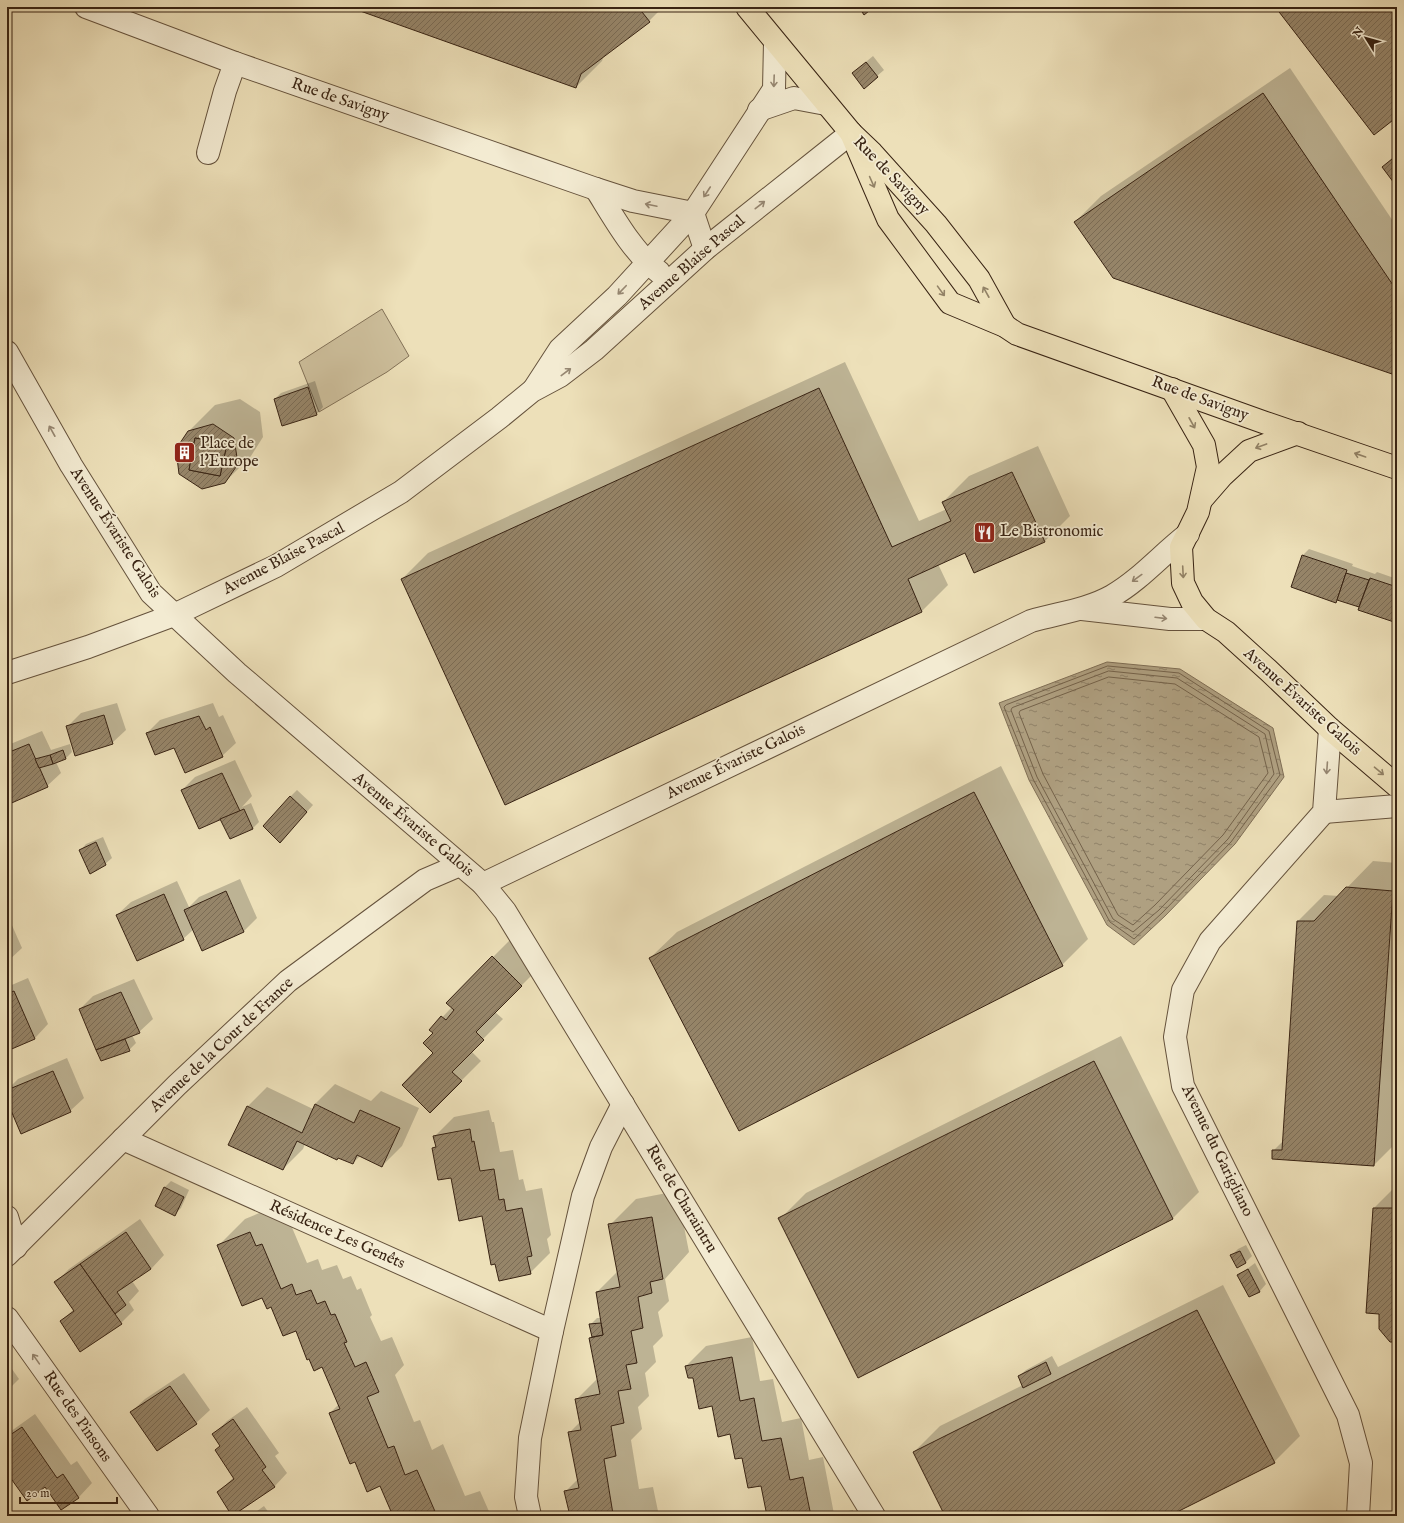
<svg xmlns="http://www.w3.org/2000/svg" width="1404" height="1523" font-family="'IM FELL English',serif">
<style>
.pitch{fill:#cec09d;stroke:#837258}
.water{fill:url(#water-ripples);stroke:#7f6e55}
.shadow{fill:#0003}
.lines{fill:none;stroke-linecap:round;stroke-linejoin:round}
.shore{stroke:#74624a;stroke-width:1}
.building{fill:url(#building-hatch);stroke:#382313;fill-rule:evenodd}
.minor-casing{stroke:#65523c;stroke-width:24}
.major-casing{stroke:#382313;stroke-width:24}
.minor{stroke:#f3ebd2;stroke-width:22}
.major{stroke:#ede0b9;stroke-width:22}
.oneway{stroke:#968772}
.oneway2{stroke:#928266}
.labels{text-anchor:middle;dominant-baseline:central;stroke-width:3.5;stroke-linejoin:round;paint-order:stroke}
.street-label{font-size:16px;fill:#382313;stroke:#f3ebd2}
.poi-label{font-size:16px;fill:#382313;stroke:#f3ebd2;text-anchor:start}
</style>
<defs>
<pattern id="water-ripples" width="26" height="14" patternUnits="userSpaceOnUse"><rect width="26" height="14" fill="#afa081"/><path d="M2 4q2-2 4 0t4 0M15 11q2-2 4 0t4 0" fill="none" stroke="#8f8268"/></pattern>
<pattern id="building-hatch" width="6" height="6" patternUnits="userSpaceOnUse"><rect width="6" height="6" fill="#968569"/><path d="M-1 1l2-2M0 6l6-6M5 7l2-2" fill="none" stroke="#7b6c55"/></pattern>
</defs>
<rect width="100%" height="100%" fill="#ede0b9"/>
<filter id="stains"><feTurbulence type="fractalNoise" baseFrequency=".005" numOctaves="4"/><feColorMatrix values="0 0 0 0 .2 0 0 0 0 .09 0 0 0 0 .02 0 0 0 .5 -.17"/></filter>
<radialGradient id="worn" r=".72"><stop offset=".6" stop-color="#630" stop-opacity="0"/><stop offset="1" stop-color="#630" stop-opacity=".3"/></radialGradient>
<!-- pitch -->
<polygon class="pitch" points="382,309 409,356 387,372 319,412 299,362"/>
<!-- water -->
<polygon class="water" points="1107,662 1180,669 1273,728 1284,777 1235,844 1165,916 1134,945 1107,925 1029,780 999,703"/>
<!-- shadow -->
<g class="shadow">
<polygon points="352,7 663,7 649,21 604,55 602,61 576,87"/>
<polygon points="873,56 884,70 877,76 860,67"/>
<polygon points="1290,68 1397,227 1397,370 1075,222 1101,196"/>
<polygon points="1397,153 1397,185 1383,167"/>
<polygon points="845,362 919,521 947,509 943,502 969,476 1038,446 1070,516 1044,542 965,551 938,564 948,585 922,611 402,579 428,553"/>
<polygon points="315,381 323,407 317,414 283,425 275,399 281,393"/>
<polygon points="240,399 260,412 263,437 251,456 225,482 189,431 215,405"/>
<polygon points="1309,549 1353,564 1352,566 1375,574 1377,572 1397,579 1397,622 1361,606 1338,599 1336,601 1292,586 1303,555"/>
<polygon points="117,703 126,730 112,743 67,727 81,713"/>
<polygon points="213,703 219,717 223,715 236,743 222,756 174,747 147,733 160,720"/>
<polygon points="42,731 51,750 70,744 72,752 66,758 56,762 61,773 47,786 7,804 7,744 8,745"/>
<polygon points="235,760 252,796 242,807 251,803 259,822 253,828 230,838 221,818 182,790 195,777"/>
<polygon points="1001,766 1088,939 1062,965 650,958 677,932"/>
<polygon points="297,790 313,805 286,835 290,797"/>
<polygon points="103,837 112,858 105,864 80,851 86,844"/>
<polygon points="1373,861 1397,863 1397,1142 1374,1165 1273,1151 1284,1140 1298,921 1324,895 1339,896"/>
<polygon points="240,879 257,918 244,931 203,949 194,929 183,939 117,915 131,902 177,881 189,907 199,897"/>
<polygon points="7,914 22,948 7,962"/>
<polygon points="513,937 542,965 495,1012 503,1019 471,1051 481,1061 430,1112 434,1053 434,1033 431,1029 452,1007 493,957"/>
<polygon points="28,978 48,1024 35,1038 7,1050 7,987"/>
<polygon points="134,979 153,1019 139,1032 132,1035 136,1043 129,1050 101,1060 80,1009 93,996"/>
<polygon points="1121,1036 1199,1192 1173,1218 859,1376 780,1219 806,1193"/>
<polygon points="67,1058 84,1098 70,1111 7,1098 7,1090 18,1079"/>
<polygon points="335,1084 371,1101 381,1091 419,1108 402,1146 382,1166 360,1156 353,1163 305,1144 303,1149 283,1169 247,1107 267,1087 313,1109 315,1104"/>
<polygon points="489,1110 492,1122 494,1122 500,1152 513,1150 519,1180 523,1179 526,1191 542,1188 551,1235 547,1239 550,1253 530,1273 452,1176 433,1148 437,1145 434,1137 454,1117"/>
<polygon points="171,1181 189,1190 181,1208 174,1215 156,1205 165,1187"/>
<polygon points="1397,1185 1397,1341 1374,1208"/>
<polygon points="677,1191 689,1252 665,1279 669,1301 658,1312 663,1336 653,1346 656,1362 645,1373 649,1396 638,1407 642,1429 631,1440 639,1489 653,1487 659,1516 571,1516 566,1491 578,1479 569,1433 580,1422 576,1400 598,1378 591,1338 593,1336 590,1325 597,1318 601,1318 597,1292 618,1271 610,1225 636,1199"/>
<polygon points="276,1206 288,1218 307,1263 318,1259 322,1270 337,1265 343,1279 351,1276 357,1290 361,1288 372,1315 370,1317 381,1341 392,1337 404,1365 395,1375 414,1422 420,1420 432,1450 443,1444 465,1496 480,1491 491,1516 394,1516 381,1485 356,1461 330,1413 339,1404 323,1366 297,1329 263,1296 218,1246 245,1219"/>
<polygon points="140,1219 164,1255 151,1269 132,1281 139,1291 129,1302 134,1310 121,1323 61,1321 74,1309 56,1282 69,1269"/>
<polygon points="1246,1245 1252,1256 1245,1263 1232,1255 1238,1249"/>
<polygon points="1255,1263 1266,1284 1260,1291 1250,1296 1239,1275"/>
<polygon points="1223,1285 1300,1436 1274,1462 1167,1516 946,1516 914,1452 940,1426 1023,1385 1019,1376 1026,1370 1052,1356 1058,1367"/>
<polygon points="752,1337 760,1381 773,1379 782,1422 801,1418 809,1460 823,1457 834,1514 853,1510 854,1516 780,1516 762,1484 743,1457 731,1433 686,1366 706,1346"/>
<polygon points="7,1362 19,1379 7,1391"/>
<polygon points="184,1373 210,1410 196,1423 158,1450 131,1412 145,1399"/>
<polygon points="247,1407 279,1453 275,1456 287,1473 274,1487 233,1515 218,1492 234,1477 216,1450 220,1445 213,1435 227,1421"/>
<polygon points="35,1414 71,1465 77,1461 92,1483 79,1497 61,1508 45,1486 7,1471 7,1434"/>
<polygon points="264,1506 271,1516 250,1516"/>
<polygon points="505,1513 506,1516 500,1516"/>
</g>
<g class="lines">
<!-- shore -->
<g class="shore">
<polygon points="1108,666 1179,673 1269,731 1280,775 1231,842 1162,913 1134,939 1110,922 1033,779 1004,707 1006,705"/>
<polygon points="1109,671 1177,678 1265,734 1274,774 1228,839 1159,910 1133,932 1113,919 1037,777 1011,710 1012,708"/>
<polygon points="1109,677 1175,684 1259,737 1268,773 1223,835 1155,905 1133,925 1118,915 1043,774 1019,713 1020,711"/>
</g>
</g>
<!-- building -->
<g class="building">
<polygon points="349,7 638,7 650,22 581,74 576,88"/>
<polygon points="859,7 874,7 864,15"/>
<polygon points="1277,7 1397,7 1397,117 1374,135 1276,8"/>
<polygon points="866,62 878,77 864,89 852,73"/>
<polygon points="1263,93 1397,291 1397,371 1392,374 1113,278 1074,222"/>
<polygon points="1397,155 1397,187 1382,167"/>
<polygon points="308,387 317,415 282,426 274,399"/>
<polygon points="819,388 892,547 951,521 942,502 1012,472 1045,542 974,573 965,553 908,579 922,612 505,805 401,579"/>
<path d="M213,424l21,14 4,26 -13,19 -23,6 -23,-15 -3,-25 12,-18zM195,438l32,6 -7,32 -31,-6z"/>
<polygon points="195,438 227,444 220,476 189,470"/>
<polygon points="1302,555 1347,570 1336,603 1291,587"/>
<polygon points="1346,573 1369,580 1359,607 1337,600"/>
<polygon points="1370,578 1397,587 1397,623 1358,610"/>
<polygon points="104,715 113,744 75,756 66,726"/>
<polygon points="199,716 206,730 210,727 223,757 185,773 174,748 155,755 146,733"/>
<polygon points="29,744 48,787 7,805 7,753"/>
<polygon points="63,750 66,759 53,764 50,755"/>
<polygon points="50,755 53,764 39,768 35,759"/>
<polygon points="222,773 240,811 199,829 181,790"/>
<polygon points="974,792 1063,966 739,1131 649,958"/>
<polygon points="290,796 307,812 280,843 263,826"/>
<polygon points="244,809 253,829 230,839 220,819"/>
<polygon points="96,842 106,865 90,874 79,850"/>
<polygon points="1346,887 1393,891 1374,1166 1272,1159 1272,1150 1282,1150 1297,921 1314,921"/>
<polygon points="226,891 244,932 202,951 184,910"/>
<polygon points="164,894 184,940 137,961 116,915"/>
<polygon points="492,956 522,986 476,1032 484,1040 452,1072 462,1081 430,1113 402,1085 433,1053 423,1043 433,1033 429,1030 441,1016 446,1020 454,1010 446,1003"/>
<polygon points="14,991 35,1039 7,1051 7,994"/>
<polygon points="121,992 140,1033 96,1050 79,1009"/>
<polygon points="125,1039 130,1051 101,1061 96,1050"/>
<polygon points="1094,1061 1173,1219 858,1378 778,1218"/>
<polygon points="53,1071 71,1112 21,1134 7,1101 7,1090"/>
<polygon points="315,1104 354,1123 360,1110 400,1128 382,1167 357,1155 353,1164 338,1158 337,1160 297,1141 283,1170 228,1145 247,1106 302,1133"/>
<polygon points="470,1129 472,1142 474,1141 480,1171 494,1169 499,1200 504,1199 506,1211 522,1208 532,1256 527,1257 531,1274 499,1281 495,1264 491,1265 482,1216 459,1221 451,1178 438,1180 432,1148 436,1147 433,1136"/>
<polygon points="164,1187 184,1197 175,1216 155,1206"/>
<polygon points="1397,1195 1397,1342 1390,1342 1379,1329 1379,1314 1366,1313 1373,1208 1396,1208"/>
<polygon points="652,1217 663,1279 650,1282 652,1293 638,1297 643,1328 631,1331 637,1363 626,1365 631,1389 618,1391 624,1423 611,1426 616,1456 604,1459 613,1514 627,1512 628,1516 570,1516 564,1491 579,1488 568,1432 581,1430 575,1399 600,1394 589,1338 603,1335 596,1292 620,1287 608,1224"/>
<polygon points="126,1232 151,1269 117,1292 126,1305 115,1314 80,1264"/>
<polygon points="250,1232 256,1246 262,1244 281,1289 292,1284 296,1295 311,1290 317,1304 325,1301 331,1315 335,1314 347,1342 344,1343 355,1367 366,1362 379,1392 367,1397 388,1448 394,1446 405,1475 417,1470 437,1516 393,1516 380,1486 367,1492 355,1462 350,1464 329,1413 340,1409 322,1367 314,1371 309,1359 307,1360 296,1331 283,1336 271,1307 267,1309 262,1298 242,1306 217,1245"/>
<polygon points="1240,1251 1246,1263 1237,1268 1230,1255"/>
<polygon points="80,1264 122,1324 80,1352 60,1321 74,1311 54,1282"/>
<polygon points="1248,1269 1260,1292 1249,1297 1237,1275"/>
<polygon points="1197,1310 1275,1463 1169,1516 945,1516 913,1452"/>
<polygon points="601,1323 603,1335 592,1337 589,1324"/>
<polygon points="732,1357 740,1401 754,1398 762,1441 781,1438 790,1480 803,1477 811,1516 779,1516 778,1514 767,1516 761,1486 748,1488 742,1458 735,1459 730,1434 718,1437 712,1406 699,1409 693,1378 688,1378 685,1366"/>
<polygon points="1046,1362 1051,1374 1023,1388 1018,1376"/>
<polygon points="170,1386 197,1424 157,1451 130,1412"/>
<polygon points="233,1419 266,1467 262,1470 275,1487 232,1516 217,1492 234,1479 215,1450 220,1446 212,1434"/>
<polygon points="22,1427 57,1478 63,1474 79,1498 61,1510 45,1487 27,1501 7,1473 7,1437"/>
</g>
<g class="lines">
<defs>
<g id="minor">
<polyline points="86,7 235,63 596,189 633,201 693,213 705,249"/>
<polyline points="759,110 794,98 826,104"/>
<polyline points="208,153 225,91 235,63"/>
<path d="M596,189c17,27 37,64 63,83"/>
<polyline points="7,352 71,465 151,593 237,673 483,884 505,911 874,1516"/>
<polyline points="534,389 560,349 617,296 693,213 774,89 775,42"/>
<polyline points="1082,609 1170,619 1206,619"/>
<polyline points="7,673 88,647 174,615 276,566 401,492 499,418 532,391 560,376 594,350 705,249 851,133"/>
<polyline points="1330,729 1324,812 1210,941 1183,990 1175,1037 1183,1086 1348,1415 1361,1463 1358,1516"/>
<polyline points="1324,812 1397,806"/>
<path d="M483,884l548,-263c27,-8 56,-11 81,-25 28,-16 50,-42 76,-62"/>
<polyline points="123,1139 552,1331"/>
<polyline points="7,1217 16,1247"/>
<polyline points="7,1255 177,1085 288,981 425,880 460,865"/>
<polyline points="7,1318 148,1516"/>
<polyline points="530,1516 526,1497 530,1438 552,1331 583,1196 601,1147 623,1104"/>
</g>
<g id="major">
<polyline points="747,7 851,133 872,153 936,224 979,279 1005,326"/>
<polyline points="851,133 888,219 950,303 1005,326 1017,334 1263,422 1397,468"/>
<polyline points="1172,389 1204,445 1208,467 1198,512 1181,547 1183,583 1192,602 1206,619 1226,632 1268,670 1330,729 1397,786"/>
<polyline points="1202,499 1222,476 1249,451 1298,433"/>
</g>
</defs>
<!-- minor casing -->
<use href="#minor" class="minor-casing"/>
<!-- major casing -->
<use href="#major" class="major-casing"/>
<!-- minor -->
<use href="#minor" class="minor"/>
<!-- major -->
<use href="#major" class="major"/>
</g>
<!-- one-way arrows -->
<defs><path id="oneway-shaft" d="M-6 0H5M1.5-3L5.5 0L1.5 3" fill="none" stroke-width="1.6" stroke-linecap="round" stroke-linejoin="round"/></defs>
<g class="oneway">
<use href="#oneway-shaft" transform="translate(774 81) rotate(92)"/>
<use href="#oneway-shaft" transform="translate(707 192) rotate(123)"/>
<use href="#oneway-shaft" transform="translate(651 205) rotate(-168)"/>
<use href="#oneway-shaft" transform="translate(760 205) rotate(-38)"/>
<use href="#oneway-shaft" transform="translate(622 290) rotate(134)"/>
<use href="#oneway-shaft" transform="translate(566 372) rotate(-37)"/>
<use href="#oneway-shaft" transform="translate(52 431) rotate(-119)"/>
<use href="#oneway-shaft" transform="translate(1137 578) rotate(144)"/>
<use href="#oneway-shaft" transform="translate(1161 618) rotate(7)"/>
<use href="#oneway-shaft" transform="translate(1327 768) rotate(94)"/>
<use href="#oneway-shaft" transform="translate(36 1359) rotate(-125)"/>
</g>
<g class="oneway2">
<use href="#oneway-shaft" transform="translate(872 182) rotate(66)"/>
<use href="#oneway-shaft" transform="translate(941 291) rotate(54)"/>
<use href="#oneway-shaft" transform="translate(986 292) rotate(-119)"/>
<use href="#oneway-shaft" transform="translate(1192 423) rotate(61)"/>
<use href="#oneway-shaft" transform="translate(1261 446) rotate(160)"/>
<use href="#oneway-shaft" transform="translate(1360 455) rotate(-161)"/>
<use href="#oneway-shaft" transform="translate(1183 572) rotate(87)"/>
<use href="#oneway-shaft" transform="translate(1379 771) rotate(40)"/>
</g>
<!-- icons -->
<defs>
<symbol id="building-square" viewBox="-11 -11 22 22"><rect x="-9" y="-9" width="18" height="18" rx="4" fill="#8f2418" stroke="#f3ebd2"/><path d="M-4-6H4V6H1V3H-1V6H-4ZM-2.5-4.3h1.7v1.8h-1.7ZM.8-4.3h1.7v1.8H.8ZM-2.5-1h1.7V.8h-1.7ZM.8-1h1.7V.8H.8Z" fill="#fff"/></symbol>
<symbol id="restaurant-square" viewBox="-11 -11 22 22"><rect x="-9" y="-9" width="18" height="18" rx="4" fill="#8f2418" stroke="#f3ebd2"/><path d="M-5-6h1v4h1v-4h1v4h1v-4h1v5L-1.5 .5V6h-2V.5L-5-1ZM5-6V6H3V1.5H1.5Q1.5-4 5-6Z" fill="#fff"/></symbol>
</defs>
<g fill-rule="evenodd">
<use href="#building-square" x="172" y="440" width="25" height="25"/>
<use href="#restaurant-square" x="972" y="520" width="25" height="25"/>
</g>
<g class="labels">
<!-- street labels -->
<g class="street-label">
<text transform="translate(340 100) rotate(19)">Rue de Savigny</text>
<text transform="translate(891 176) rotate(46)">Rue de Savigny</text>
<text transform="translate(692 263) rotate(-41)">Avenue Blaise Pascal</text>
<text transform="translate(1200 399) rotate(20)">Rue de Savigny</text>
<text transform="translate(115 533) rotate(57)">Avenue Évariste Galois</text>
<text transform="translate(284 559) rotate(-28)">Avenue Blaise Pascal</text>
<text transform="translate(1302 702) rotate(42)">Avenue Évariste Galois</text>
<text transform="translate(736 762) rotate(-26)">Avenue Évariste Galois</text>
<text transform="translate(413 825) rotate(40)">Avenue Évariste Galois</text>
<text transform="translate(222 1045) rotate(-43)">Avenue de la Cour de France</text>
<text transform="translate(1217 1151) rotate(64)">Avenue du Garigliano</text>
<text transform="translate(681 1199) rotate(59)">Rue de Charaintru</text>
<text transform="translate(337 1235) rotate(24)">Résidence Les Genêts</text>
<text transform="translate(77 1417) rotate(55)">Rue des Pinsons</text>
</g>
<!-- poi labels -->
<g class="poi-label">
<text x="200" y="444">Place de<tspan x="200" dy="18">l'Europe</tspan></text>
<text x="1000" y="532">Le Bistronomic</text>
</g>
</g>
<!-- margin -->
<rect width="1404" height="1523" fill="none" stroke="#ede0b9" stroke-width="24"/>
<rect x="8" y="8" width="1388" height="1507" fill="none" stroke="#382313" stroke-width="2"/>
<rect x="12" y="12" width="1380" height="1499" fill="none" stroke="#382313"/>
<!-- north arrow -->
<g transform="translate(1366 38) rotate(307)" stroke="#f3ebd2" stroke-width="3" paint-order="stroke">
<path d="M0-3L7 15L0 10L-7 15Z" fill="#382313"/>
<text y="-6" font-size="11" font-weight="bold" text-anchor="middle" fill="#382313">N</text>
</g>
<!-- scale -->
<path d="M20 1497v6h97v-6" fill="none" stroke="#382313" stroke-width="2"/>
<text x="26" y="1497" font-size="12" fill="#382313" stroke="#f3ebd2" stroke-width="3" paint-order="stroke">20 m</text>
<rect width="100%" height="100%" filter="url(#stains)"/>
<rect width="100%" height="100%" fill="url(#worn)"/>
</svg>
